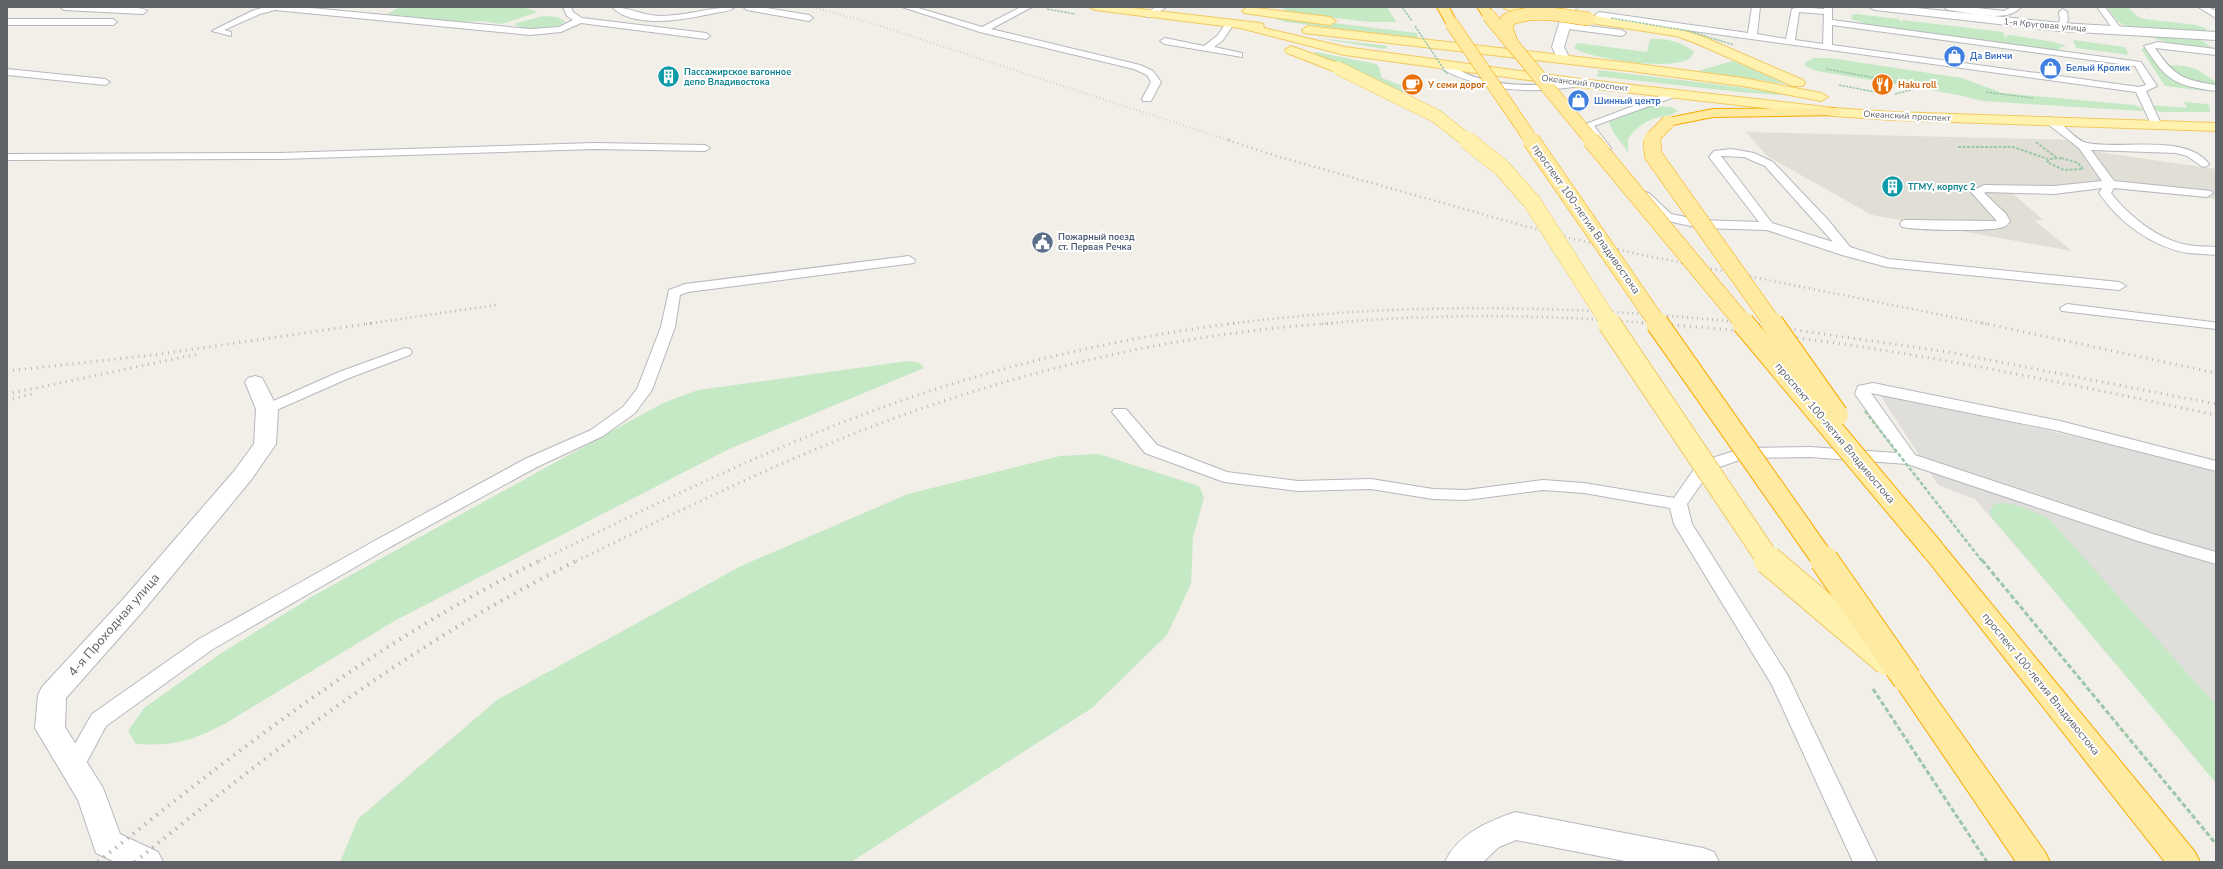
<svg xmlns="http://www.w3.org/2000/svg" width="2223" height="869" font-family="'Nunito Sans',sans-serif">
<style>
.industrial{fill:#e0deda}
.education{fill:#e1ded6}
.green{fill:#c5e8c5}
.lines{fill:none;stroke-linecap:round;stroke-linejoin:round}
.service-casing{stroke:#b5b8bc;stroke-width:2}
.minor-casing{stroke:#b5b8bc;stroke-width:2}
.secondary-casing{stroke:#b6babf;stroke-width:2}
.primary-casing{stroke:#f2c960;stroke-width:2}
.trunk-casing{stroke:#f9ab00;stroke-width:2}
.path-far2{stroke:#9cc7a9;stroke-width:1.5;stroke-dasharray:2.5 1;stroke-linecap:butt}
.path-far1{stroke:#9cc7a9;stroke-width:2;stroke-dasharray:3 1.5;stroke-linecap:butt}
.path{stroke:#9cc7a9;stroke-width:3;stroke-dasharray:5 2.5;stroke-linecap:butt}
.service{fill:#fff;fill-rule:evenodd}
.minor{fill:#fff;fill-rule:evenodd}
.secondary{fill:#fff;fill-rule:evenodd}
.primary{fill:#fff2af;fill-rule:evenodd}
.trunk{fill:#feeaa1;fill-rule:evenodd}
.rail-far3{stroke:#b6b7b8;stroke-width:2;stroke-dasharray:0.5 3;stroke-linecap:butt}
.rail-far2{stroke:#b6b7b8;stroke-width:2.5;stroke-dasharray:1 4;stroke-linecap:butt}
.rail-far1{stroke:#b6b7b8;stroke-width:3;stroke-dasharray:1 5;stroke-linecap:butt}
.rail{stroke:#b6b7b8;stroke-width:4;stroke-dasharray:1.5 6;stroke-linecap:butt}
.primary-bridge-far3-casing{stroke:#f2c960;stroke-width:14;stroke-linecap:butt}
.primary-bridge-far2-casing{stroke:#f2c960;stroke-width:18;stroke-linecap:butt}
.primary-bridge-far1-casing{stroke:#f2c960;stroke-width:24;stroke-linecap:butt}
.primary-bridge-casing{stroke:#f2c960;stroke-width:30;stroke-linecap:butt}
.trunk-bridge-far3-casing{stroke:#f9ab00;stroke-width:14;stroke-linecap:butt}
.trunk-bridge-far2-casing{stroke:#f9ab00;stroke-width:18;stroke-linecap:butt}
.trunk-bridge-far1-casing{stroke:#f9ab00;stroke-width:24;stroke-linecap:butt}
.trunk-bridge-casing{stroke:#f9ab00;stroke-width:30;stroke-linecap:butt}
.path-bridge-far2{stroke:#9cc7a9;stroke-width:1.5;stroke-dasharray:2.5 1;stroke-linecap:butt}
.path-bridge-far1{stroke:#9cc7a9;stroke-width:2.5;stroke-dasharray:4 2;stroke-linecap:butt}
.path-bridge{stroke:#9cc7a9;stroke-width:3;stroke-dasharray:5 2.5;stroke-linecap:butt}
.primary-bridge-far3{stroke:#fff2af;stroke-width:13}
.primary-bridge-far2{stroke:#fff2af;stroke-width:17}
.primary-bridge-far1{stroke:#fff2af;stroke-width:22}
.primary-bridge{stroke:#fff2af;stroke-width:28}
.trunk-bridge-far3{stroke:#feeaa1;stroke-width:13}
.trunk-bridge-far2{stroke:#feeaa1;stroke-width:17}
.trunk-bridge-far1{stroke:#feeaa1;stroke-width:22}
.trunk-bridge{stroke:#feeaa1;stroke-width:28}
.labels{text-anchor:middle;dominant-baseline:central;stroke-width:4;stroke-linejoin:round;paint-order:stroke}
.far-street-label{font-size:9px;fill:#5f6368;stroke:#fff}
.far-shop-label{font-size:9px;font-weight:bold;fill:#366cbe;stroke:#fff;text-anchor:start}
.far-culture-label{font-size:9px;font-weight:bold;fill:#0d838f;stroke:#fff;text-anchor:start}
.far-food-label{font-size:9px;font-weight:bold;fill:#c56008;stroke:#fff;text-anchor:start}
.far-service-label{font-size:9px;font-weight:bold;fill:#4e5e75;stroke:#fff;text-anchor:start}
.street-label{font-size:11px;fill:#5f6368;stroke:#fff}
.near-street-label{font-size:13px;fill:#5f6368;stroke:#fff}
</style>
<rect width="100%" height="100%" fill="#f1efe8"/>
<!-- industrial -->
<polygon class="industrial" points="1879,393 2104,443 2216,471 2216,778 1975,499 1938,485"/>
<!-- education -->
<polygon class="education" points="1746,132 2078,140 2091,151 2216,169 2216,199 2122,190 2002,184 2043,220 2035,221 2072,251 1872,215 1767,156"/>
<!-- green -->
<g class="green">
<polygon points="400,7 522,7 538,12 502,24 482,21 457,22 387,14"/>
<polygon points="1282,7 1387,7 1396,22 1369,22 1286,12"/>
<polygon points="2107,7 2128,7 2138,17 2144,19 2196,25 2207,29 2205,32 2130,27 2118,22"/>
<polygon points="1856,14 1898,19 1901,21 1903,26 1902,20 2003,32 2006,39 2007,35 2011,35 2053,42 2067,46 2061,47 2058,51 1869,25 1851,19 1852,15"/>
<polygon points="1266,15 1417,33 1418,38 1285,22"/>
<path d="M543,16l14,1 8,4c-7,10 -42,10 -51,3z"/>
<polygon points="2146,36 2196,39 2203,41 2211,47 2174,44"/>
<polygon points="1317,38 1388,46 1385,49"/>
<path d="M1650,39c15,-1 32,3 44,13 -3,6 -7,9 -14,10 -20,6 -89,-3 -106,-14l3,-5 70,9z"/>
<polygon points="2073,40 2125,47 2129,55 2076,48"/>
<polygon points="2146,48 2165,75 2173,80 2213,92 2165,86 2141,49"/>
<polygon points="1316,52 1376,64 1379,67 1382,78 1407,88 1411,92 1398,92 1315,55 1314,53"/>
<polygon points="1814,58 1830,58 1962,78 2002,93 2134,105 2143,109 2142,111 1982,101 1959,95 1817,71 1805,66 1805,63"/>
<polygon points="1733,61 1787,84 1698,71"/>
<polygon points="2167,65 2184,66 2196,69 2216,82 2216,87 2179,80"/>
<polygon points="1598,70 1738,87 1794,96 1739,92 1596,76 1599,73"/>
<polygon points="2184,102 2207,104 2209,105 2210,112 2160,112 2154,109 2151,105 2187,108"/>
<path d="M1651,106l20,1 7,4c-5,4 -12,5 -18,6 -14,3 -25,11 -32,22v13l-15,-20 -4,-10z"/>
<path d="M908,361l12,2 4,5 -195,81 -333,171 -170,103c-34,18 -51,23 -90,21l-8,-13 16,-23 76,-54 93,-58 350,-193 35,-13z"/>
<polygon points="1099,454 1199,486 1204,498 1193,537 1191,584 1167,635 1092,708 851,862 340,862 358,819 497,700 741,566 908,494 1060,456"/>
<path d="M1996,503c20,0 38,7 55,18l165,184v78l-226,-268 1,-7z"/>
</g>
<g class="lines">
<defs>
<g id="service">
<path d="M60,7c14,0 80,-3 87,4l-4,3 -79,-4z"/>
<polygon points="266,7 301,7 530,29 559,27 573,20 567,16 563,7 571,7 573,12 582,18 706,33 710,36 706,39 581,23 561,32 530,35 275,10 260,14 224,30 231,32 231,36 212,31 254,10"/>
<path d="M612,7c17,0 31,9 49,9 25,0 49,-9 74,-9 -4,4 -14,5 -20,6 -28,6 -81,17 -103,-6z"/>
<polygon points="743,7 761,7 809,15 813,18 809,21 747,10"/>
<polygon points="902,7 915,7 982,27 1021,7 1032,7 991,29 1140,65 1153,71 1161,82 1151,101 1143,101 1142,99 1151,82 1147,75 1134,69 980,32"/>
<polygon points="1156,7 1166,7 1152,17 1146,17 1146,13"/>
<path d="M1752,7h8l-3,27 29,5 6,-30 7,-2 25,2v-2h8v13l309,42 16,24 -11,5 15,33 -5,3 -4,-1 -16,-34 -537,-74 -4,-3 4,-3 149,21zM1799,12l25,2 -1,30 -28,-4zM1832,25l303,41 11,19 -7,2 -307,-42z"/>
<path d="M1944,7h24l36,4 8,-4h9c-14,17 -53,5 -73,3z"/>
<polygon points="2097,7 2105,7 2122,30 2121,32 2115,32"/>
<polygon points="2198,7 2208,7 2216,11 2216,18"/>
<polygon points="2063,9 2067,12 2068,20 2063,29 2060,30 2056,27 2060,20 2059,12"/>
<polygon points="7,19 113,19 117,22 113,25 7,25"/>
<polygon points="1229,22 1233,25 1223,40 1214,47 1242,53 1242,57 1165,44 1160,41 1165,38 1204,46 1217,36 1226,23"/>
<polygon points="1564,23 1622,30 1626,33 1622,36 1561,28 1560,26"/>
<path d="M2158,42l58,7v6l-61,-7c19,28 28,32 61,37v6c-42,-6 -48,-9 -72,-45z"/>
<path d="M1441,62c13,3 24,13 37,16 33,10 68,8 102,2l5,3 -5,3c-50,8 -97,6 -142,-19v-4z"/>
<polygon points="7,69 105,79 110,82 105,85 7,75"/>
<polygon points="1673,91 1678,94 1677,96 1594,126 1611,148 1610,150 1602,150 1583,125"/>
<path d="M2049,117c14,3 24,23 38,26 34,7 99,-10 122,21l-2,2 -4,1 -16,-11 -11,-3 -85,-3 23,31 97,10 2,2 -6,4 -93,-9 -3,5c18,23 47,47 77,52 9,2 19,1 28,2v8c-9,-1 -19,-1 -28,-2 -36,-6 -69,-31 -89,-60l3,-5 -48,6 -68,-2 -2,1 22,21 4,7c-2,3 -3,5 -7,6 -13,5 -87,3 -101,0l-2,-3 2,-3 4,-1 91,1 -26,-29 13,-7 70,1 48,-5 -23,-33 -34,-26v-4z"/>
<polygon points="594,143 705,145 710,148 705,151 594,149 280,159 7,160 7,154 280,153"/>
<path d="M1731,149l23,4 19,9 56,59 21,26 38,12 231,23 7,4 -7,4 -232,-23 -45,-12 -75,-25 -67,-2 -37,-8 -24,-24 6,-4 4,1 22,21 29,6 59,2 -50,-65 5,-6zM1721,156l23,1 21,9 68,76 -61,-19z"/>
<polygon points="909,256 915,260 914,263 688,292 680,295 675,327 652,390 635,413 603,436 537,467 390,547 213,649 106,726 82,771 74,774 66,771 63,765 92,714 199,639 378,539 525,459 591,430 623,407 637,389 661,327 669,290 685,284"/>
<polygon points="2067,304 2212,322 2216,323 2216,329 2062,311 2060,308"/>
<polygon points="405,348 410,349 412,352 410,355 349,378 272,412 262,412 259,409 262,406 339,372"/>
<polygon points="1873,383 2060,421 2216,461 2216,471 2059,431 1871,393 1915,455 2153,534 2216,552 2216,564 2141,542 1907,464 1810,457 1745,458 1711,470 1687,504 1692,524 1788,676 1877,862 1853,862 1772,685 1674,524 1670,508 1584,493 1543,490 1466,500 1433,499 1371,489 1298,491 1224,482 1145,453 1112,412 1114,409 1126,409 1157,445 1227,472 1298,481 1371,479 1433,489 1466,490 1543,480 1584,483 1674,498 1699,462 1744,448 1810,447 1897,453 1855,394 1858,386"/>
</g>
<g id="minor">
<polygon points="1869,7 1907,7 2060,23 2216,32 2216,40 2060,31 1875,10"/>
<polygon points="255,376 262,378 278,409 276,444 251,480 143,611 66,698 65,727 103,788 120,834 158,852 163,862 115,862 96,853 78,800 35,728 38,695 42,687 125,597 235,470 254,444 256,409 245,382 248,378"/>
<path d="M1515,812l188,36 11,4 5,10h-89l-114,-22 -17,7 -16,15h-38c13,-28 42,-40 70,-50z"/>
</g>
<polygon id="secondary" points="1564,7 1576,7 1564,47 1570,59 1564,63 1559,62 1552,47"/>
<g id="primary">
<polygon points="1089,7 1124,7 1259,23 1263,24 1264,28 1345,47 1580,79 1834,108 1893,112 2216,123 2216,131 1893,120 1834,116 1580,87 1345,55 1240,28 1095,10"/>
<polygon points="1248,7 1330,17 1336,21 1330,25 1244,13 1242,11"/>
<polygon points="1503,7 1523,7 1527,10 1521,14 1505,9"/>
<polygon points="1589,15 1682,30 1701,36 1803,80 1805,83 1803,86 1793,86 1693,42 1676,36 1585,22 1583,19 1585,16"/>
<polygon points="1308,26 1630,63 1743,78 1821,93 1828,97 1821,101 1743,86 1630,71 1304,33 1302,30"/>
<polygon points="1291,46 1343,65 1345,68 1343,71 1333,71 1287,53 1285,50"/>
</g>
<g id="trunk">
<polygon points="1437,7 1449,7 1458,24 1456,27 1448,27"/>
<polygon points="1477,7 1489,7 1495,16 1489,20 1485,19"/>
<polygon points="1834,108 1841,112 1839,115 1713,117 1668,126 1661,122 1663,119 1713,109"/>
<polygon points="1934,543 1943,545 2195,852 2200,862 2165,862 1925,557 1922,551 1925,545"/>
<polygon points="1907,668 1917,671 2045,852 2050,862 2016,862 1897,687 1893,679 1897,671"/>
</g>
</defs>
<!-- service casing -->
<use href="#service" class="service-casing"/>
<!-- minor casing -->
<use href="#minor" class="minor-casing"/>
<!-- secondary casing -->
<use href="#secondary" class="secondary-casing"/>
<!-- primary casing -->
<use href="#primary" class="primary-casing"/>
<!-- trunk casing -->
<use href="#trunk" class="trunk-casing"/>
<!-- path-far2 -->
<g class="path-far2">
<polyline points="1402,7 1412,21"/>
<polyline points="2142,7 2149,8"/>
<polyline points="1047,9 1075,14"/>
<polyline points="1826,69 1920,86"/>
<polyline points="1839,85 1875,92"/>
<polyline points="1986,92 2033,98"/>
<polyline points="1895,94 1938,83"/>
</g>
<!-- path-far1 -->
<g class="path-far1">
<polyline points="2036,142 2057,158"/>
<polyline points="1958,147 2013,147 2048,159"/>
<polygon points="2061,158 2078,163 2083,169 2064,170 2047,162 2050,159"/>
</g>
<!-- path -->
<polyline class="path" points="1873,689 1987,862"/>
<!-- service -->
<use href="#service" class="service"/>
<!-- minor -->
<use href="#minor" class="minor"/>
<!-- secondary -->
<use href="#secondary" class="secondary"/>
<!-- primary -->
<use href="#primary" class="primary"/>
<!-- trunk -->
<use href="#trunk" class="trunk"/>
<!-- rail-far3 -->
<polyline class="rail-far3" points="813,7 874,24 1231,141"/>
<!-- rail-far2 -->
<g class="rail-far2">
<polyline points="1228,140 1276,156 1557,235 1638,254 1987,324"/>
<polyline points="366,324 496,305"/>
<path d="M1228,324c177,-23 352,-19 528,0"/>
<path d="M1322,324c106,-11 228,-10 335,0"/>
</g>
<!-- rail-far1 -->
<g class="rail-far1">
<path d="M1642,323c193,11 385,52 574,92"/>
<polyline points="1747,323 1948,352 2216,404"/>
<polyline points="1982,323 2216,373"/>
<polyline points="7,371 153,355 373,323"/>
<polyline points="7,394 198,354"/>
<polyline points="7,400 32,394"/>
<path d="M539,561c114,-56 230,-113 350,-156 112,-40 229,-67 347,-82"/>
<path d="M576,561c114,-55 229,-113 350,-154 131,-45 270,-75 408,-84"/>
</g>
<!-- rail -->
<g class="rail">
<path d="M98,862c139,-112 282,-223 443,-302"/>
<path d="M135,862c139,-114 282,-222 443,-302"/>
</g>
<defs>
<polyline id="primary-bridge-far3" points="1338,68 1436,116 1468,141"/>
<polyline id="primary-bridge-far2" points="1467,140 1502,168 1532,202 1610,324"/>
<polyline id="primary-bridge-far1" points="1609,323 1769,561"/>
<polyline id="primary-bridge" points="1768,560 1887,661"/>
<g id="trunk-bridge-far3">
<polyline points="1489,16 1592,141"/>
<polyline points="1452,24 1532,141"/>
<path d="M1511,42l-4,-12v-10c25,-12 56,-4 82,-1"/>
<polyline points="1652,141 1652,138 1668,122"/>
</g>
<g id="trunk-bridge-far2">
<polyline points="1531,140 1658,324"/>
<polyline points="1591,140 1744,324"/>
<polyline points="1652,140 1653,155 1773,324"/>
</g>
<g id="trunk-bridge-far1">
<polyline points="1657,323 1824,561"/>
<polyline points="1743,323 1934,551"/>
<polyline points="1772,323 1837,415"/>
</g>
<polyline id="trunk-bridge" points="1824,560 1907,679"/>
</defs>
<!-- primary-bridge-far3 casing -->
<use href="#primary-bridge-far3" class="primary-bridge-far3-casing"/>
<!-- primary-bridge-far2 casing -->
<use href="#primary-bridge-far2" class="primary-bridge-far2-casing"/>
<!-- primary-bridge-far1 casing -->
<use href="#primary-bridge-far1" class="primary-bridge-far1-casing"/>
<!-- primary-bridge casing -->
<use href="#primary-bridge" class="primary-bridge-casing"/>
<!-- trunk-bridge-far3 casing -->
<use href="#trunk-bridge-far3" class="trunk-bridge-far3-casing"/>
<!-- trunk-bridge-far2 casing -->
<use href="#trunk-bridge-far2" class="trunk-bridge-far2-casing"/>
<!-- trunk-bridge-far1 casing -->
<use href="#trunk-bridge-far1" class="trunk-bridge-far1-casing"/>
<!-- trunk-bridge casing -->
<use href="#trunk-bridge" class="trunk-bridge-casing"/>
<!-- path-bridge-far2 -->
<g class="path-bridge-far2">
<polyline points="1611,18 1689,31 1734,45"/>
<polyline points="1415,26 1447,74"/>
</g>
<!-- path-bridge-far1 -->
<polyline class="path-bridge-far1" points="1865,411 1982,561"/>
<!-- path-bridge -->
<polyline class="path-bridge" points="1982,560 2216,844"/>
<!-- primary-bridge-far3 -->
<use href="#primary-bridge-far3" class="primary-bridge-far3"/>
<!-- primary-bridge-far2 -->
<use href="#primary-bridge-far2" class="primary-bridge-far2"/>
<!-- primary-bridge-far1 -->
<use href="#primary-bridge-far1" class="primary-bridge-far1"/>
<!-- primary-bridge -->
<use href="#primary-bridge" class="primary-bridge"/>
<!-- trunk-bridge-far3 -->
<use href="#trunk-bridge-far3" class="trunk-bridge-far3"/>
<!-- trunk-bridge-far2 -->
<use href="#trunk-bridge-far2" class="trunk-bridge-far2"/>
<!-- trunk-bridge-far1 -->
<use href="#trunk-bridge-far1" class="trunk-bridge-far1"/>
<!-- trunk-bridge -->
<use href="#trunk-bridge" class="trunk-bridge"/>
</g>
<!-- icons -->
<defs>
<symbol id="shop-disc" viewBox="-11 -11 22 22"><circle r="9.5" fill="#3f7fe0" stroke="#fff"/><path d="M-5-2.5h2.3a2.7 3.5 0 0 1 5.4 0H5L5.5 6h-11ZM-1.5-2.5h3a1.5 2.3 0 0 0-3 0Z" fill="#fff"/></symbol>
<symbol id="building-disc" viewBox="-11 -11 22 22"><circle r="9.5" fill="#0f9aa8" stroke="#fff"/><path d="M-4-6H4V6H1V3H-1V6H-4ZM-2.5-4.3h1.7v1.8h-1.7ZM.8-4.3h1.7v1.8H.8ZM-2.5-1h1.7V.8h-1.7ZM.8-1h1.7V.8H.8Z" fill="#fff"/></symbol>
<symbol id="cafe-disc" viewBox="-11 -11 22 22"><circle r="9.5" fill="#e8710a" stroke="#fff"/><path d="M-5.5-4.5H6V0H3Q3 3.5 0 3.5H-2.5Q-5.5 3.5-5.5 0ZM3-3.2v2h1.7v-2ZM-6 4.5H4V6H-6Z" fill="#fff"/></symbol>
<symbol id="restaurant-disc" viewBox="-11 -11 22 22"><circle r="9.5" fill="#e8710a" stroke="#fff"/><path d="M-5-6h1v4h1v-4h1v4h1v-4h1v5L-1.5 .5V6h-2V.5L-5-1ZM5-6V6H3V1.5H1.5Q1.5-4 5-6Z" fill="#fff"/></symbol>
<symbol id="civic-disc" viewBox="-11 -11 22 22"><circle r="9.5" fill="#5c6f8a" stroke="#fff"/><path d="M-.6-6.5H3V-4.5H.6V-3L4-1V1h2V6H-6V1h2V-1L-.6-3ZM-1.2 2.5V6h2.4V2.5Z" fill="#fff"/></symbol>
</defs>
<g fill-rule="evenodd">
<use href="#shop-disc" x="1942" y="44" width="25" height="25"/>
<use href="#shop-disc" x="2038" y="56" width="25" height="25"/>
<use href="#building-disc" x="656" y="64" width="25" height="25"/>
<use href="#cafe-disc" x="1400" y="72" width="25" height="25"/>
<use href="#restaurant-disc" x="1870" y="72" width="25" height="25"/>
<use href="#shop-disc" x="1566" y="88" width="25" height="25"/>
<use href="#building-disc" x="1880" y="174" width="25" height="25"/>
<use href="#civic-disc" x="1030" y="230" width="25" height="25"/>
</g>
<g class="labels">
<!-- far-street labels -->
<g class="far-street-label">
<text transform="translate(2045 25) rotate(5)">1-я Круговая улица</text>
<text transform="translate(1585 83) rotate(7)">Океанский проспект</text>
<text transform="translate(1907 116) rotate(3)">Океанский проспект</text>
</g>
<!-- far-shop labels -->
<g class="far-shop-label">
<text x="1970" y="56">Да Винчи</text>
<text x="2066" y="68">Белый Кролик</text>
<text x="1594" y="101">Шинный центр</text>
</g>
<!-- far-culture labels -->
<g class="far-culture-label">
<text x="684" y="72">Пассажирское вагонное<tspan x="684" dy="10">депо Владивостока</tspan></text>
<text x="1908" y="187">ТГМУ, корпус 2</text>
</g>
<!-- far-food labels -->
<g class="far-food-label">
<text x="1428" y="85">У семи дорог</text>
<text x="1898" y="85">Haku roll</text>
</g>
<!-- far-service labels -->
<g class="far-service-label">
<text x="1058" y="237">Пожарный поезд<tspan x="1058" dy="10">ст. Первая Речка</tspan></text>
</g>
<!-- street labels -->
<g class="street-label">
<text transform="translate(1586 219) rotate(55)">проспект 100-летия Владивостока</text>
<text transform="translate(1835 433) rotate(50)">проспект 100-летия Владивостока</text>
<text transform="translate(2041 684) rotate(51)">проспект 100-летия Владивостока</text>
</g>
<!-- near-street labels -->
<g class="near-street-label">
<text transform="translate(114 625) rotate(-49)">4-я Проходная улица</text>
</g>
</g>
<!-- border -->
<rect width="2223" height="869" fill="none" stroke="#5f6368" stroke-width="16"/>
</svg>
